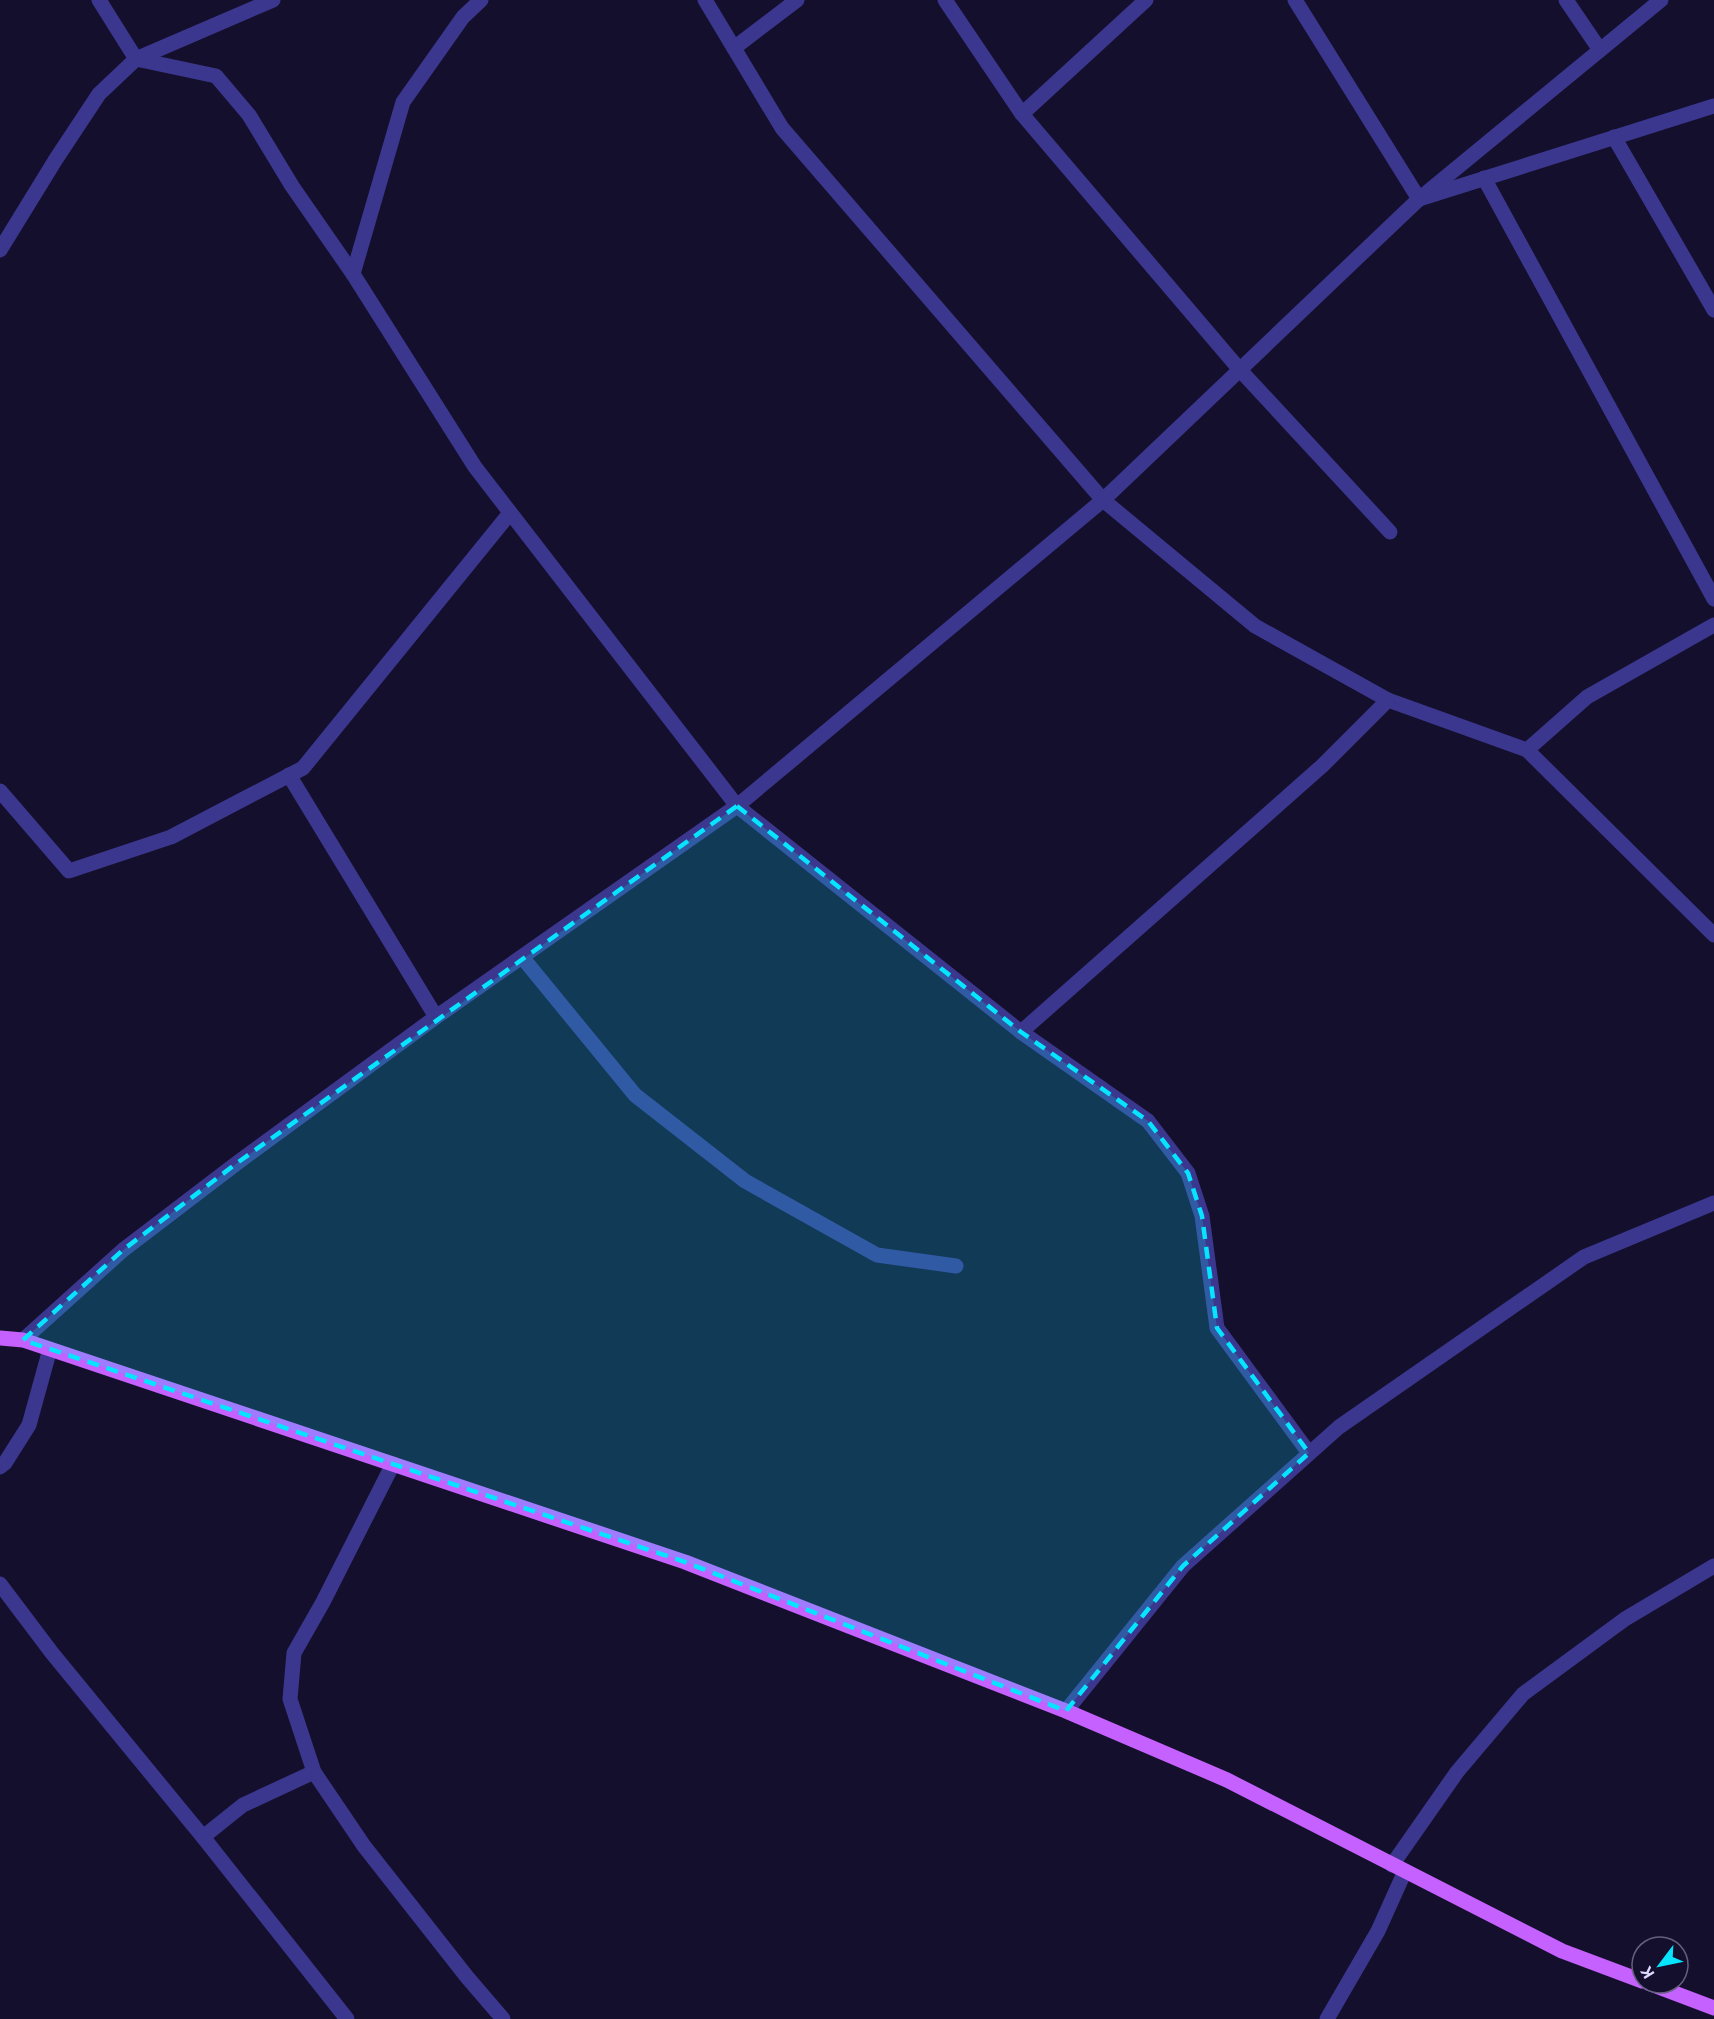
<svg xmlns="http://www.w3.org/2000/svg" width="1714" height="2019" font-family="'Open Sans',sans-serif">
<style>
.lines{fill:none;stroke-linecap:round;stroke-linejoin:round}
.minor{stroke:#3b378e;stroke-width:15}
.major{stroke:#c561ff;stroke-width:15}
.marked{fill:#06e4ff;fill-opacity:0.2;stroke:#06e4ff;stroke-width:4.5;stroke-dasharray:12 8;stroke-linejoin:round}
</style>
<rect width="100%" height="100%" fill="#140f2c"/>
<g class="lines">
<!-- minor -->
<g class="minor">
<polyline points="99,0 136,59 273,0"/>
<polyline points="481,0 463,17 403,102 353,274 475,467 737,806 1021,1032 1148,1121 1188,1173 1202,1216 1217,1328 1309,1453"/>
<polyline points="705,0 782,128 1103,500 1255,626 1388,700 1527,750 1714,935"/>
<polyline points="945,0 1022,114 1240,370 1390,532"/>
<polyline points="1295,0 1419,199 1714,106"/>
<polyline points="1566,0 1600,50"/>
<polyline points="734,48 797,0"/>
<polyline points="1022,114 1146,0"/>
<polyline points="1614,137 1714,310"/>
<polyline points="1484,178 1714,599"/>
<polyline points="0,250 56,159 99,94 136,59 216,76 249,115 292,186 353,274"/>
<polyline points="1527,750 1587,697 1714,625"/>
<polyline points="289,775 436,1017"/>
<polyline points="0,791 69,871 171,837 303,768 510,513"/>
<polyline points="522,957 635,1095 745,1181 877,1255 956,1266"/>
<polyline points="1021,1032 1322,766 1388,700"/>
<polyline points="23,1340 123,1250 237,1163 436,1017 737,806 1103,500 1419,199 1661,0"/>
<polyline points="393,1464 323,1602 294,1653 290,1699 314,1772 364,1846 467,1977 503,2019"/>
<polyline points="0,1467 5,1463 29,1425 50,1349"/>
<polyline points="0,1584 52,1653 203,1837 347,2019"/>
<polyline points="1066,1711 1183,1566 1339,1427 1584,1257 1714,1203"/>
<polyline points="203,1837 243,1805 314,1772"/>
<polyline points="1392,1865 1457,1772 1523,1694 1625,1619 1714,1566"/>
<polyline points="1327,2019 1378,1931 1405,1871"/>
</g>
<!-- major -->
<g class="major">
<polyline points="0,1338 23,1340 685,1562 1066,1711 1227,1780 1562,1951 1642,1981"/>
<polyline points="1648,1983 1714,2008"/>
</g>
</g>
<!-- marked area -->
<path class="marked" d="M737,806l284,226 127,89 40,52 14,43 15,112 92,125 -126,113 -117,145 -381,-149 -662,-222 100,-90 114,-87z"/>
<!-- north arrow -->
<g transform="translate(1660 1965) rotate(238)"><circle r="28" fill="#140f2c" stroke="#656080" stroke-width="1.5"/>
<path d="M0-4.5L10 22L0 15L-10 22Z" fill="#06e4ff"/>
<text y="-9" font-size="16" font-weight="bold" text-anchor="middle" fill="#dedaff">K</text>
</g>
</svg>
